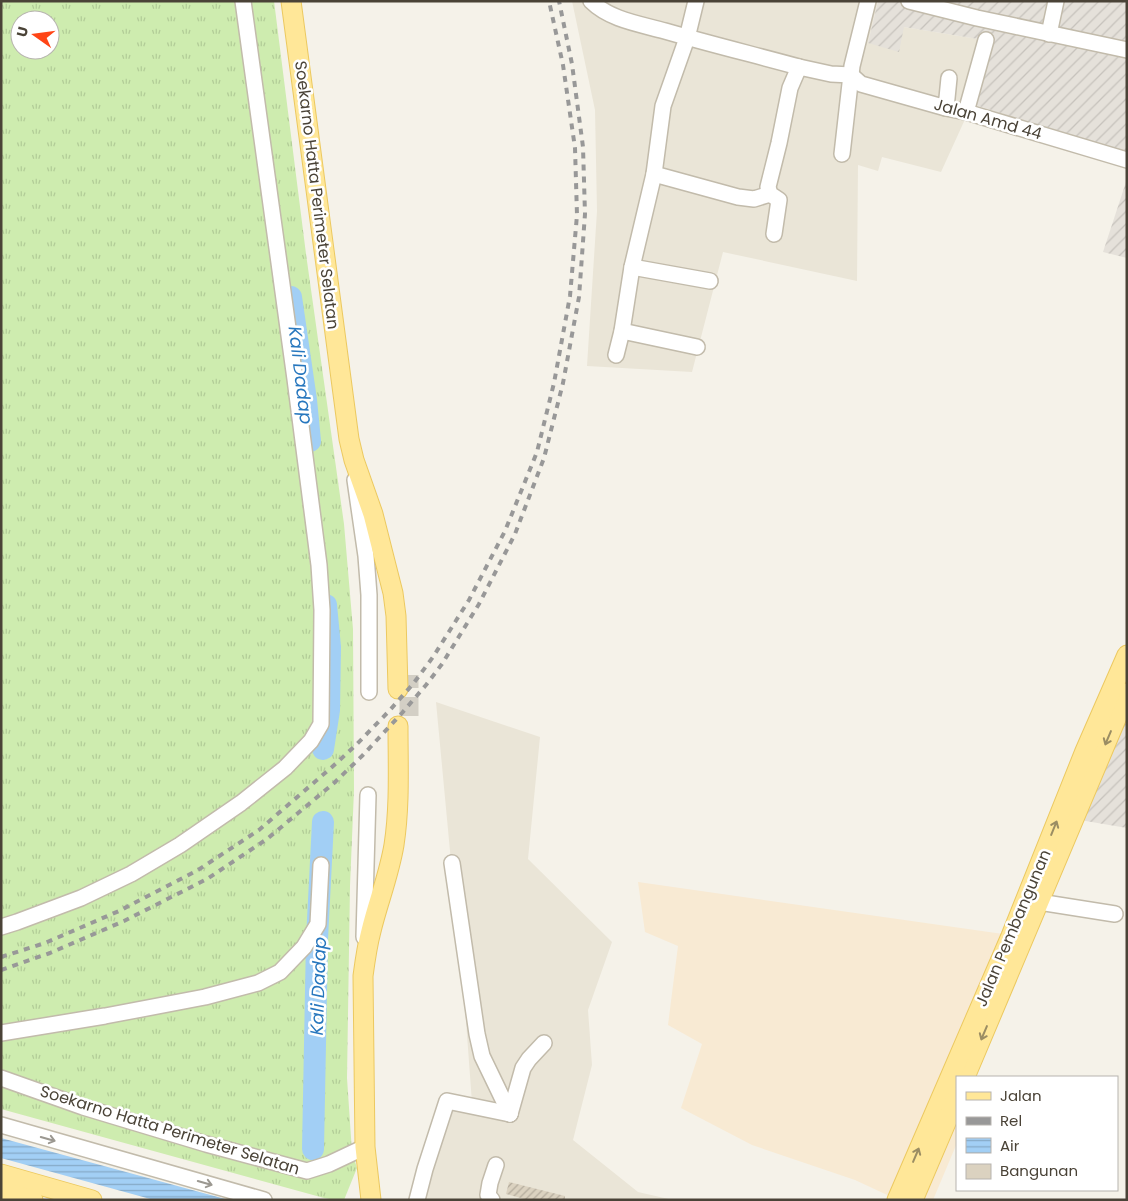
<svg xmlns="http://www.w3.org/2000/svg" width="1128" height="1201" font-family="Poppins,sans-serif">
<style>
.residential{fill:#eae5d7}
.commercial{fill:#f8ead3}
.industrial{fill:url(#industrial-furrows)}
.grass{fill:url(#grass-tufts);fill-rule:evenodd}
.water{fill:url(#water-rules)}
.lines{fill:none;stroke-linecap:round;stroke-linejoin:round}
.river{stroke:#a2cff5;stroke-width:22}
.building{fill:url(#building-hatch)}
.major-tunnel{stroke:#d3cfc5;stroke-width:19;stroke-dasharray:19 9;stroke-linecap:butt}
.minor-casing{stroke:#c2bbab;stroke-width:18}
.major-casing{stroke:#ecc960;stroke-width:21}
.minor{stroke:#fff;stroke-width:15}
.major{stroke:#ffe798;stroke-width:19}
.rail{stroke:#989898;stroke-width:4;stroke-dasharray:6 6;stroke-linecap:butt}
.oneway{stroke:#9b8d63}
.oneway2{stroke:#9b9891}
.labels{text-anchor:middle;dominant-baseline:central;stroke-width:5;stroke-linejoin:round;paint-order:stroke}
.street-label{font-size:16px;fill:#4a4337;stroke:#fff}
.water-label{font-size:18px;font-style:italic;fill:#2777be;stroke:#fff}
</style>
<defs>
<pattern id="industrial-furrows" width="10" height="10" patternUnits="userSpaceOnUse" patternTransform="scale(1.25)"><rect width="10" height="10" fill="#e5e1da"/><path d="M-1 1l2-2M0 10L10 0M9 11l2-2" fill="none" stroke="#c6c2bc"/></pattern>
<pattern id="grass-tufts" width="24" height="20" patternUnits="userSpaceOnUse" patternTransform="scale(1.25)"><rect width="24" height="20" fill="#ceecaf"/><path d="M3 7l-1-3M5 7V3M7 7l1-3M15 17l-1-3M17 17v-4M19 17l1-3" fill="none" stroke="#b2cc97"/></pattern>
<pattern id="water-rules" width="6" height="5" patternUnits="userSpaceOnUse" patternTransform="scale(1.25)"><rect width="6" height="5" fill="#a2cff5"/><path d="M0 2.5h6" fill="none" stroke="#86aac7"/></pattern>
<pattern id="building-hatch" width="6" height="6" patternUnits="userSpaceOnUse" patternTransform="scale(1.25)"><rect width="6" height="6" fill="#dbd2c0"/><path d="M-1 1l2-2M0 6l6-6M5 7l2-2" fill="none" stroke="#b4ac9d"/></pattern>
</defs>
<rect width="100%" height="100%" fill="#f5f2e9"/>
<!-- residential -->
<g class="residential">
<polygon points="572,1 878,1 868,43 904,27 984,40 972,104 941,172 882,157 878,171 858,165 857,281 723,252 692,372 587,366 597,211 595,110"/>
<polygon points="436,702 540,737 528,859 612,942 588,1010 592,1065 573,1140 638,1192 673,1200 411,1200 445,1099 472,1103 466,1021"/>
</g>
<!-- commercial -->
<polygon class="commercial" points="638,882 1010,935 943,1095 957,1098 957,1143 933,1200 898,1200 855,1180 752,1145 681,1108 702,1044 668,1025 678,946 645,932"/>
<!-- industrial -->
<g class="industrial">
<polygon points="878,1 1127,1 1127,153 972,104 984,40 904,27 899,52 868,43"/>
<polygon points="1127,179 1127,258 1103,252"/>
<polygon points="1127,693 1127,828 1074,819"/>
</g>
<!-- grass -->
<path class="grass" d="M1,1h273l32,253 38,270 9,105 1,161 -4,96 -3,192 5,74 5,16 -13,32h-9l-11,-2 -323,-89zM20,20h30v30h-30z"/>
<!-- water -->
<polygon class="water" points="1,1138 229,1200 154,1200 1,1158"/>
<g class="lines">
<!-- river -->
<g class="river">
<polyline points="291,297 306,400 310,441"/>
<polyline points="323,749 329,710 330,647 326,605"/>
<polyline points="313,1149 317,939 323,822"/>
</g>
</g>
<!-- building -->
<polygon class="building" points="509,1182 565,1196 565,1200 528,1200 506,1194"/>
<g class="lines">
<!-- major-tunnel -->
<polyline class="major-tunnel" points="409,716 409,675"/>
<defs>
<g id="minor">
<path d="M591,1c19,19 49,23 74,30 45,13 90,24 134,36"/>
<polyline points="909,1 977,18 1127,50"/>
<polyline points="1049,34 1056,1"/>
<polyline points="851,75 861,84 946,108 966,112 1127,160"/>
<polyline points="946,108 949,78"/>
<polyline points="966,112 986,40"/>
<polyline points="842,154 852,66 868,1"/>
<polyline points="654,174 738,197 754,199 770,194"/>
<polyline points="774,234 779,200 770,194 768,187 779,143 790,88 799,67 831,74 851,75"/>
<polyline points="632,267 710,281"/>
<polyline points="622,331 697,347"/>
<polyline points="616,355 622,331 632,267 654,174 663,106 687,38 696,1"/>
<polyline points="355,480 366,556 369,595 369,692"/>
<polyline points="452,863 477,1034 482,1056 510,1114"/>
<polyline points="1039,902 1115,914"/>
<polyline points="1,927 17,922 81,898 131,874 180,845 241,803 285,768 311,741 321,724 322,610 319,565 295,379 243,1"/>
<polyline points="364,937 368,795"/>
<polyline points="1,1033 105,1016 205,997 258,983 280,972 304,947 318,924 321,865"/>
<polyline points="1,1078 83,1107 206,1144 307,1171 329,1164 365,1147"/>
<polyline points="510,1114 523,1068 529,1059 544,1043"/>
<polyline points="1,1125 264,1200"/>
<polyline points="417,1200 425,1169 447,1101 510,1114"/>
<polyline points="492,1200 488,1195 490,1183 496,1165"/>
</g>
<g id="major">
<polyline points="291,1 349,439 354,460 373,514 393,593 396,616 398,689"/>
<polyline points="965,1077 1127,693"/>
<polyline points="1,1174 92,1200"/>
<polyline points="1,1191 33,1200"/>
<path d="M371,1200l-6,-53 -2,-171c2,-15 4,-30 8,-45 7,-29 18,-56 23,-86 6,-39 4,-79 4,-119"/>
<polyline points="897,1200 1011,936 1085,751 1127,655"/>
<polyline points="913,1200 957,1097"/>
</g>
</defs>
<!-- minor casing -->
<use href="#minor" class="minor-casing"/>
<!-- major casing -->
<use href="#major" class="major-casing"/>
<!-- minor -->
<use href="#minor" class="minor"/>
<!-- major -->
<use href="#major" class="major"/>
<!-- rail -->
<g class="rail">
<polyline points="1,957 45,943 119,911 198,870 259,830 332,767 356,745 390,710 413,684 433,657 469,600 505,531 537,452 554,383 570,296 577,215 575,148 563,65 549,1"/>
<polyline points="1,970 50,953 124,921 207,879 267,839 334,783 363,755 402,713 426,685 442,664 479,604 515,534 544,458 563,383 579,297 585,214 583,147 572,64 559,1"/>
</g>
</g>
<!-- one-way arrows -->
<defs><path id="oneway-shaft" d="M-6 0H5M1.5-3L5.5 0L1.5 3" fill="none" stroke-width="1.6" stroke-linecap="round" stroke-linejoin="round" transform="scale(1.25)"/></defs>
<g class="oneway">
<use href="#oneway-shaft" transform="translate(1108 738) rotate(113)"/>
<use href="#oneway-shaft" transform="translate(1054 828) rotate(-68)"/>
<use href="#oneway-shaft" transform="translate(984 1033) rotate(113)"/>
<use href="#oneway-shaft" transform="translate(916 1155) rotate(-67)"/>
</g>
<g class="oneway2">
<use href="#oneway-shaft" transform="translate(48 1139) rotate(16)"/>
<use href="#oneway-shaft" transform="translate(205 1183) rotate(16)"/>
</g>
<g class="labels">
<!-- street labels -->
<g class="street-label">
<text transform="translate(988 119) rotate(16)">Jalan Amd 44</text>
<text transform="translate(317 195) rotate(83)">Soekarno Hatta Perimeter Selatan</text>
<text transform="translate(1013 928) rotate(-67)">Jalan Pembangunan</text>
<text transform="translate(170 1130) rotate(17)">Soekarno Hatta Perimeter Selatan</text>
</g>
<!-- water labels -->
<g class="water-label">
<text transform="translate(301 375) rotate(83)">Kali Dadap</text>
<text transform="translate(318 986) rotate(-88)">Kali Dadap</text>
</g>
</g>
<!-- border -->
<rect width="1128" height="1201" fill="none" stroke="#4a4337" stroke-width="5"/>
<!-- legend -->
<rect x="956" y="1076" width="162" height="115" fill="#ffffff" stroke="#b7b4af"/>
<rect x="966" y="1092" width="25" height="8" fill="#ffe798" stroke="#b7b4af"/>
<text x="1000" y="1101" font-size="15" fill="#4a4337">Jalan</text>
<rect x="966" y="1117" width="25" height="8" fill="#989898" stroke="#b7b4af"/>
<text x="1000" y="1126" font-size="15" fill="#4a4337">Rel</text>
<rect x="966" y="1138" width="25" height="15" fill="url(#water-rules)" stroke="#b7b4af"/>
<text x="1000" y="1151" font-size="15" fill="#4a4337">Air</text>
<rect x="966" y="1164" width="25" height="15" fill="#dbd2c0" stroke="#b7b4af"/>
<text x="1000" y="1176" font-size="15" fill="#4a4337">Bangunan</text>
<!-- north arrow -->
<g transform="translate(35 35) rotate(284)"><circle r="24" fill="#ffffff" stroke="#b7b4af"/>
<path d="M0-4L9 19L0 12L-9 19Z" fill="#ff4516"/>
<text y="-8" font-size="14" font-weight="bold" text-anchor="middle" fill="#4a4337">U</text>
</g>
</svg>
